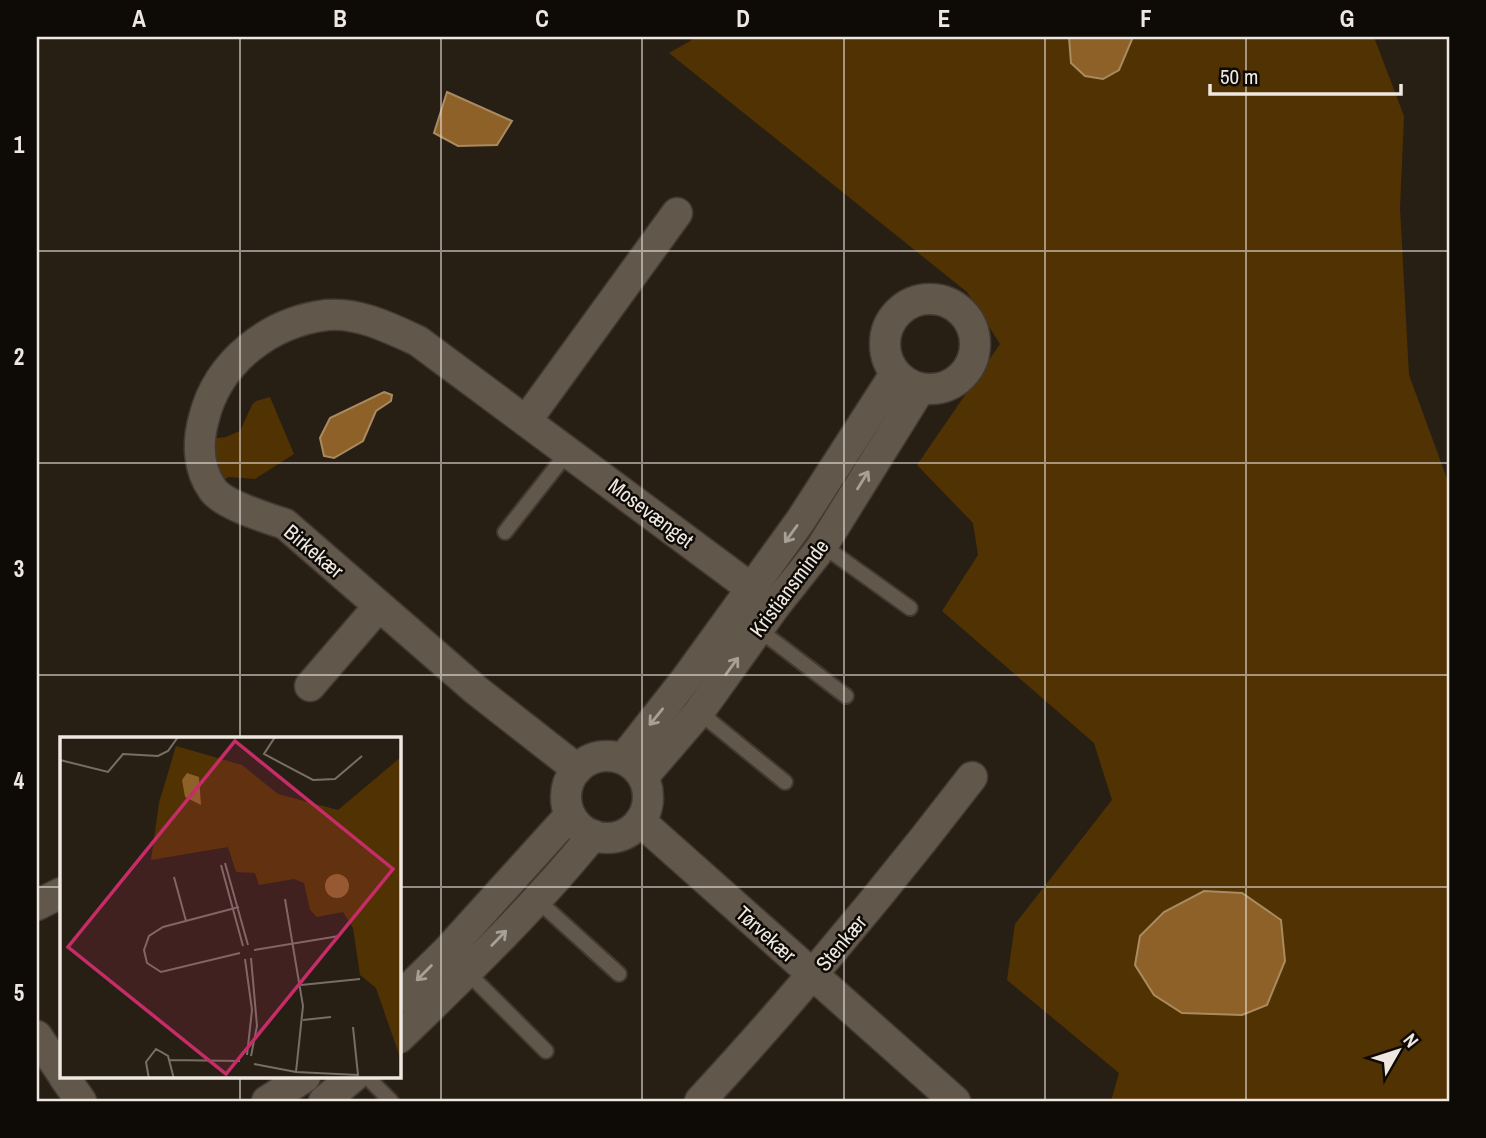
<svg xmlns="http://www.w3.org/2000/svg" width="1486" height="1138" font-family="'Archivo Narrow',sans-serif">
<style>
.green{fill:#513202}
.water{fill:#8d6128;stroke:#aa8a60;stroke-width:2}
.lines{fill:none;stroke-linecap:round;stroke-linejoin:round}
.lane-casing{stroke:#423933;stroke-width:18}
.street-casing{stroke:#423933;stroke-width:33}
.lane{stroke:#62574b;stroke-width:14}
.street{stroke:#62574b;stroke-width:30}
.oneway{stroke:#a8a096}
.grid{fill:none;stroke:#eee8e1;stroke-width:2;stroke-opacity:0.55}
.labels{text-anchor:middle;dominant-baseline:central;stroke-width:5;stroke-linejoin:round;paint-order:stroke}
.street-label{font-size:21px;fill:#eee8e1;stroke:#0e0a06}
.inset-road{fill:none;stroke:#776f66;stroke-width:2}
.view{fill:#c62d68;fill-opacity:0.15;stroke:#c62d68;stroke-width:3.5}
.inset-edge{fill:none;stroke:#eee8e1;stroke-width:3.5}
.neatline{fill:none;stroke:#eee8e1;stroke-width:2.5}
.grid-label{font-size:23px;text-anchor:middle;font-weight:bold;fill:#eee8e1}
</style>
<rect width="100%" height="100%" fill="#281f14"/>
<!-- green -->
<g class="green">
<polygon points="697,37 1374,37 1404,116 1400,208 1409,375 1449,484 1449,1101 1111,1101 1119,1073 1007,980 1015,924 1112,800 1094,743 942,611 978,555 973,523 917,465 1000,344 967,292 669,53"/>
<polygon points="270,397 294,454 255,479 229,477 218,482 210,439 226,437 240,431 252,405 256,401"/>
</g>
<!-- water -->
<g class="water">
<polygon points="1069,37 1133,37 1119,70 1103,79 1085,76 1071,63"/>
<polygon points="447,92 512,121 497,145 458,146 434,133"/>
<polygon points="384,392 392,395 391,401 376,411 363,441 334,458 324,456 320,438 330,418"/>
<polygon points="1204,891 1242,893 1281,920 1285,961 1267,1005 1242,1015 1182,1013 1154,995 1135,965 1140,936 1164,912"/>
</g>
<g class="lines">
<defs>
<g id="lane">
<polyline points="505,532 568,452"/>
<polyline points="822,545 910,608"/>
<polyline points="758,629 846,696"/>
<polyline points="699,712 785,782"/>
<polyline points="536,899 619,974"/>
<polyline points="467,972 546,1051"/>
<polyline points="367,1077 391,1101"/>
</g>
<g id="street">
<circle cx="930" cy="344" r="45"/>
<polyline points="526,421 677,213"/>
<polyline points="310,686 379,606"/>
<circle cx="607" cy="797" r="41"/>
<polyline points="623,759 686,679 801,520 895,374"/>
<path d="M577,769l-101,-79 -191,-166c-18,-6 -61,-19 -72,-34 -15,-21 -16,-47 -9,-72 14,-56 65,-96 123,-103 31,-3 63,13 91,26l357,265"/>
<polyline points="643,777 699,712 775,606 821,548 920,389"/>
<polyline points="640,821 955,1101"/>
<polyline points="37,905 61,893"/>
<polyline points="399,998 447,951 570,815"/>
<polyline points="37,1036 61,1072"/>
<path d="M399,1038c67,-65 135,-130 194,-203"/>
<polyline points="64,1077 81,1101"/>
<polyline points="267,1101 305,1077"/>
<polyline points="324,1101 353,1077"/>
<path d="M700,1101c96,-104 186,-212 272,-324"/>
</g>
</defs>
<!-- lane casing -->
<use href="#lane" class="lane-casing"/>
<!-- street casing -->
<use href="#street" class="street-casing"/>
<!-- lane -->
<use href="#lane" class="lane"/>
<!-- street -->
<use href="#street" class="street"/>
</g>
<!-- one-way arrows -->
<defs><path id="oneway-shaft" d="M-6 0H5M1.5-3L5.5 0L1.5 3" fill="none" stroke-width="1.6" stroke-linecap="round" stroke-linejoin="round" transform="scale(1.75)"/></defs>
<g class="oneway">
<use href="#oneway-shaft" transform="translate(863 480) rotate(-58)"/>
<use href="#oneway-shaft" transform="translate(791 534) rotate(126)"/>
<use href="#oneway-shaft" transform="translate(732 666) rotate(-54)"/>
<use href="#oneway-shaft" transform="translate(656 717) rotate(129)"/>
<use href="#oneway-shaft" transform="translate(499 938) rotate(-46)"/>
<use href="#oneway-shaft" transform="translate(424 973) rotate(135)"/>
</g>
<!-- grid -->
<path class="grid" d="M240,37v702M441,37v1064M642,37v1064M844,37v1064M1045,37v1064M1246,37v1064M37,251h1412M37,463h1412M37,675h1412M37,887h24M399,887h1050M240,1077v24"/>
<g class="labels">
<!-- street labels -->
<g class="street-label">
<text transform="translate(651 513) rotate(37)">Mosevænget</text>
<text transform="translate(314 551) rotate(40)">Birkekær</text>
<text transform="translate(789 588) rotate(-53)">Kristiansminde</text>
<text transform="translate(766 934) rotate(42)">Tørvekær</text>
<text transform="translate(841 943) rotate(-50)">Stenkær</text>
</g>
</g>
<!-- overview -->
<g transform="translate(60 737)">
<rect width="341" height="341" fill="#281f14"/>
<path d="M116,9l66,19 36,29 60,16 63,-53v303l-25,-72 -16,-13 -7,-47 -10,-16 -26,5 -7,-7 -6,-27 -10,-4 -35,6 -4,-12 -19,-1 -8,-25 -77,13 8,-57z" fill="#513202"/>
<path d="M127,36l12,4 2,28 -16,-8 -3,-17zM265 149a12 12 0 1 1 24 0a12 12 0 1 1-24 0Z" fill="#8d6128"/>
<path class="inset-road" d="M215,0l-11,17 49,26 22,-1 27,-23M0,23l48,12 15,-18 35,2 10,-5 10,-14M165,126l23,82M161,128l22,81M114,140l12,44M225,162l18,107 -7,66M179,170l-76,20 -14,9 -5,14 3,13 14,9 79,-19M194,213l85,-14M191,221l6,68 -6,30M185,222l7,51 -5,45M241,248l59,-6M243,283l28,-3M109,323l71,1M194,327l42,8 62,3 -5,-48M89,342l-3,-17 10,-13 12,7 6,23"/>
<path class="view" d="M175,4l158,128 -167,205 -158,-127z"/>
<rect width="341" height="341" class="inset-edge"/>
</g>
<!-- border -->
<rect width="1486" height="1138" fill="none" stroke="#0e0a06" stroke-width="77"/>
<!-- north arrow -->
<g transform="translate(1398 1051) rotate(51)" stroke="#0e0a06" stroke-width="5" paint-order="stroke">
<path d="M0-5L12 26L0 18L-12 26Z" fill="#eee8e1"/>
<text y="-10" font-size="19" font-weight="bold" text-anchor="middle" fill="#eee8e1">N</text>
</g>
<!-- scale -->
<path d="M1210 84v10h191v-10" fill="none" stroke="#eee8e1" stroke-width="3.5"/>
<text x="1220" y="84" font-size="21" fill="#eee8e1" stroke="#0e0a06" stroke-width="5" paint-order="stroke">50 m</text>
<rect x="38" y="38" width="1410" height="1062" class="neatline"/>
<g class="grid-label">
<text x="139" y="27">A</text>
<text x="340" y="27">B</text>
<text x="542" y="27">C</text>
<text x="743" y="27">D</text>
<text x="944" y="27">E</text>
<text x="1146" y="27">F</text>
<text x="1347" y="27">G</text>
<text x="19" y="153">1</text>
<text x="19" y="365">2</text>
<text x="19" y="577">3</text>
<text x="19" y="789">4</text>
<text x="19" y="1001">5</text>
</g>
</svg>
